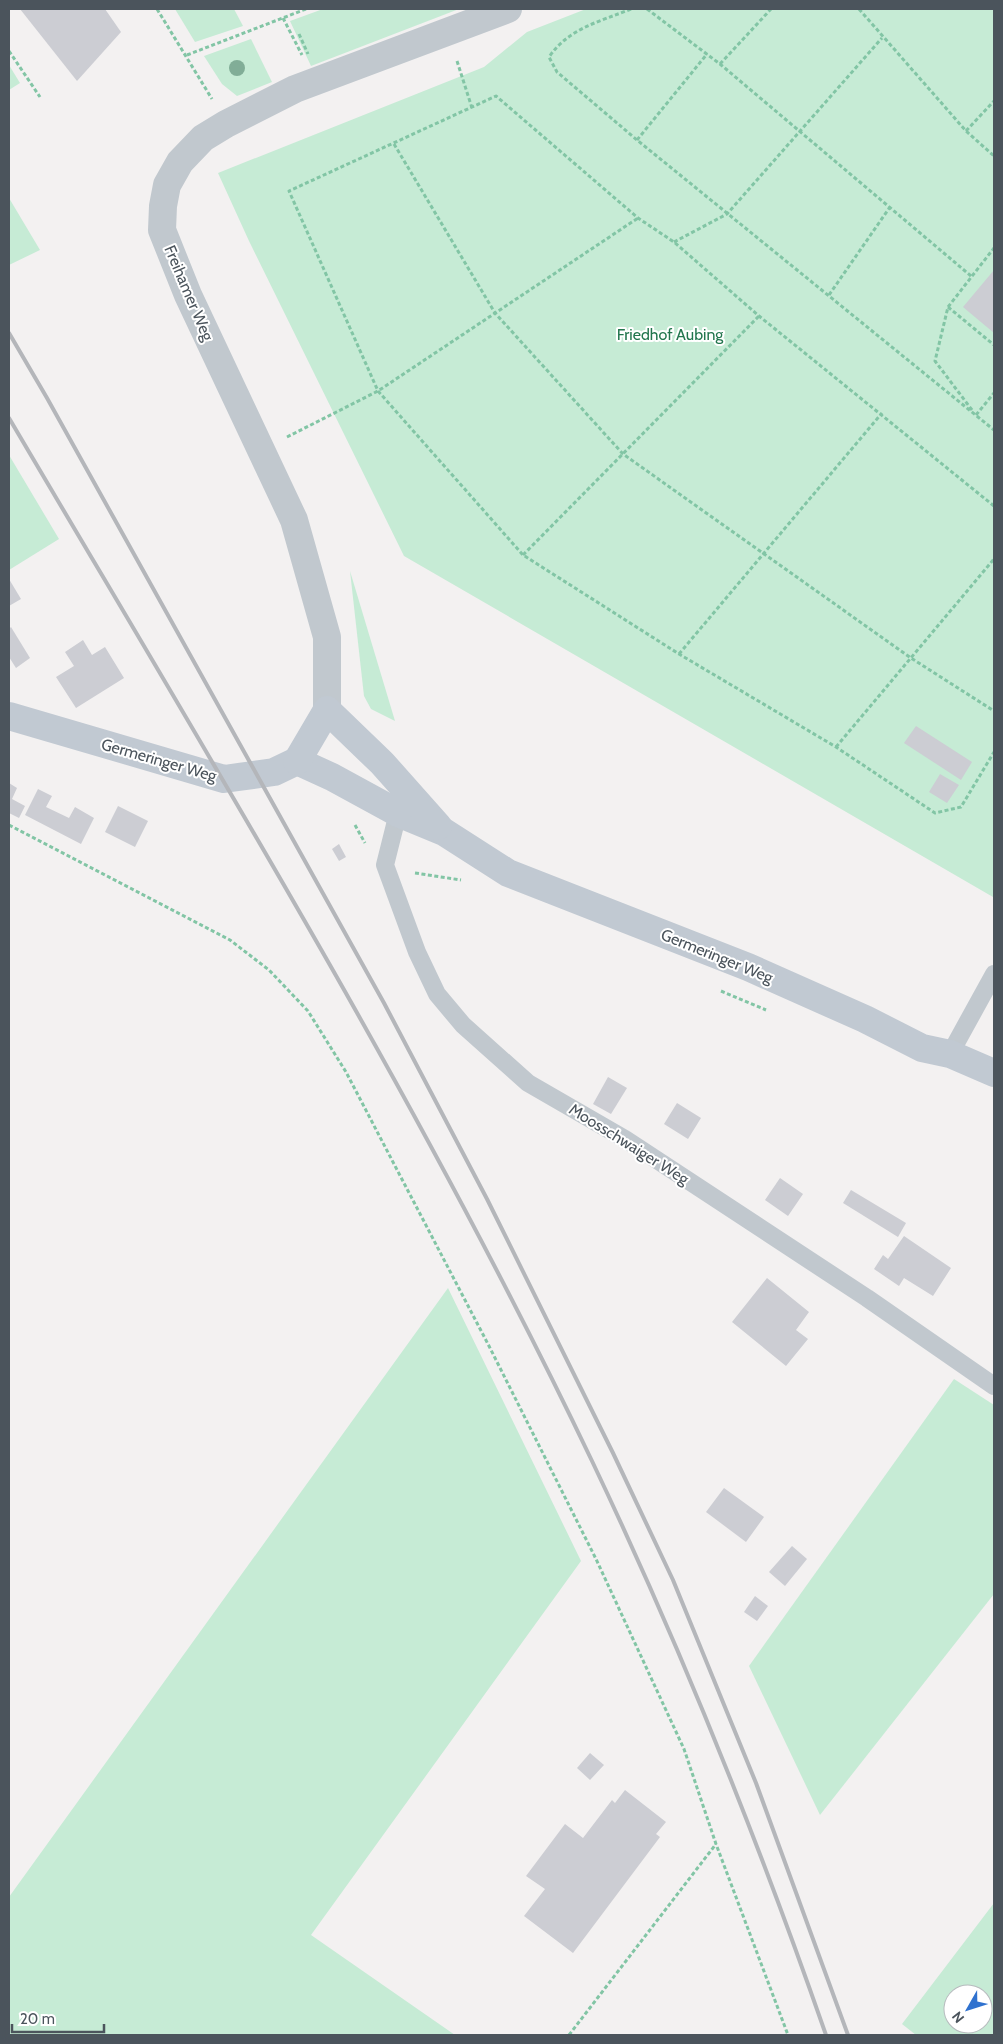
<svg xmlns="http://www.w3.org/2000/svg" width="1003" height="2044" font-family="Cabin,sans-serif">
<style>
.green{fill:#c6ebd5;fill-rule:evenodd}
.building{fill:#cccdd3}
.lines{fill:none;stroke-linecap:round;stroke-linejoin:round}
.path{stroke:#82c5a5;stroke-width:3;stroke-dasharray:4 2.5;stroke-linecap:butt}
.lane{stroke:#c1c8ce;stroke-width:18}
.street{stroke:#c1c8ce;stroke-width:28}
.secondary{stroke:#c1c9d2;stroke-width:28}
.rail{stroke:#b4b6ba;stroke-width:4}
.tree{fill:#81ad97}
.labels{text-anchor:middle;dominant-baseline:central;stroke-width:4;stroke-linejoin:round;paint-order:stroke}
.street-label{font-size:16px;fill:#4b545c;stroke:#fff}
.park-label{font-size:16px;fill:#23764e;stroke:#fff}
</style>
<rect width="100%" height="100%" fill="#f3f1f1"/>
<!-- green -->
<g class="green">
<polygon points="175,9 234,9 243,26 195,42"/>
<polygon points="323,9 459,9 311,66 290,21"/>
<polygon points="586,9 994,9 993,897 404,556 249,241 218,173 484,67 527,32"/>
<polygon points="251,39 272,82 237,96 222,84 204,56"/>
<polygon points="9,65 20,83 9,90"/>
<polygon points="9,198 40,250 9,265"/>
<polygon points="9,455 59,539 9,570"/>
<polygon points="350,571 395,721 371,709 364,696"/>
<polygon points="448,1288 581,1561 311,1935 455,2035 9,2035 9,1897"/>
<polygon points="954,1379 994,1405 994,1594 820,1815 749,1666"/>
<path d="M994,1903v132h-78l-14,-11zM953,1994h30v30h-30z"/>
</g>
<!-- building -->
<g class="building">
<polygon points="20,9 105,9 121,32 77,81"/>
<polygon points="994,270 994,333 963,307"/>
<polygon points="9,579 21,599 9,606"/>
<polygon points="11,627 30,658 16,668 9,657 9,629"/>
<polygon points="83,640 92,655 105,647 124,678 76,708 56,677 74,666 65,652"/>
<polygon points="916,726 972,762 961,780 904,743"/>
<polygon points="940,774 959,785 947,803 929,792"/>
<polygon points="9,783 17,788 12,799 25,806 19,818 9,813"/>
<polygon points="38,789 52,796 46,807 69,818 75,807 94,818 81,844 25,815"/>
<polygon points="118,806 148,821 135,847 105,832"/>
<polygon points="339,844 346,857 339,861 332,849"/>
<polygon points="608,1077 627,1088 611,1114 593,1104"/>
<polygon points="677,1103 701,1118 688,1139 664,1124"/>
<polygon points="780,1178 803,1194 788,1216 765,1200"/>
<polygon points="851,1190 906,1223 898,1237 843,1203"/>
<polygon points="904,1236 951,1268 933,1296 904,1278 899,1286 874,1269 883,1255 888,1259"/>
<polygon points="767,1278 809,1312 796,1330 808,1339 786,1366 732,1322"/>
<polygon points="724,1488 764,1517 746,1542 706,1512"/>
<polygon points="792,1546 807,1559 785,1586 769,1572"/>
<polygon points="755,1596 768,1606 757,1621 744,1612"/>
<polygon points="590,1753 604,1765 590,1780 577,1768"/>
<polygon points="625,1790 666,1822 656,1834 660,1837 573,1953 524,1916 545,1889 526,1876 565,1824 583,1838 612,1800 615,1803"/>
</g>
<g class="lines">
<!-- path -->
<g class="path">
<polyline points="157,9 212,99"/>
<path d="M631,9c-32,13 -62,19 -82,48l8,15 80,68 357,290"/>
<polyline points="647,9 720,64 971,276"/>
<polyline points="859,9 966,131 994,156"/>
<polyline points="283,18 302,55"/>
<polyline points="299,34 308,54"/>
<polyline points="9,51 40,97"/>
<polyline points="187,55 306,9"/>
<polyline points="457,61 472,108"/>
<polyline points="720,64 771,9"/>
<polyline points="966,131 994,101"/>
<polyline points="637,140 707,54"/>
<polyline points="394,144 495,313 623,454 911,658 994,711"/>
<polyline points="674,242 727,214 882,38"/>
<polyline points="829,295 890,207"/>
<polyline points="948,307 994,345"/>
<polyline points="972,410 935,361 948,307 994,248"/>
<polyline points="976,415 994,393"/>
<polyline points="287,437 378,391 638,218"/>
<polyline points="994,506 759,316 674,242 638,218 496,96 289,191 378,391 523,555 679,654 836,747 935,813 961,807 994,752"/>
<polyline points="523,555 759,316"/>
<polyline points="679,654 882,413"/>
<polyline points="836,747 994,559"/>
<polyline points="9,825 230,940 269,970 308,1011 346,1072 489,1346 596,1559 684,1749 716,1844 788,2035"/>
<polyline points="355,825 365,843"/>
<polyline points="415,873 461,880"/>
<polyline points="721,991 766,1010"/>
<polyline points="569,2035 716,1844"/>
</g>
<!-- lane -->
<g class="lane">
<polyline points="398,813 385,865 417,952 437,994 463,1025 528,1083 625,1139 867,1298 994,1386"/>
<polyline points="950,1054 994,974"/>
</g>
<!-- street -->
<polyline class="street" points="327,710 327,637 294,520 188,295 162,230 163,206 167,185 180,162 203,138 226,124 295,89 508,9"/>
<!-- secondary -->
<g class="secondary">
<polyline points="9,716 224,779 274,772 297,761 332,777 398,813 444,832 508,873 748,967 865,1019 922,1048 950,1054 994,1073"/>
<polyline points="297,761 327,710 382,763 438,826"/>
</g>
<!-- rail -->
<g class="rail">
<polyline points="9,333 47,398 384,1003 487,1199 613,1453 673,1580 756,1783 848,2035"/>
<path d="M9,418c202,343 411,683 583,1043 89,187 166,379 234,574"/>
</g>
</g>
<!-- trees -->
<circle class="tree" cx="237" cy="68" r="8"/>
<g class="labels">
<!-- street labels -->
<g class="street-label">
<text transform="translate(189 293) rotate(67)">Freihamer Weg</text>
<text transform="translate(159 760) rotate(16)">Germeringer Weg</text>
<text transform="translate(717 956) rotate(22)">Germeringer Weg</text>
<text transform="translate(629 1144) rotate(32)">Moosschwaiger Weg</text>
</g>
<!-- park labels -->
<g class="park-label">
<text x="670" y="334">Friedhof Aubing</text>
</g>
</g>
<!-- border -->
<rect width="1003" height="2044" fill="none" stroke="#4b545c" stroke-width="20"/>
<!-- north arrow -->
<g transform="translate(968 2009) rotate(231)"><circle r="24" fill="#ffffff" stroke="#b7bbbe"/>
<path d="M0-4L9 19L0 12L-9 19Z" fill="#3072cf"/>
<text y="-8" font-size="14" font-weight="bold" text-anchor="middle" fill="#4b545c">N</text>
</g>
<!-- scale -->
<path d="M12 2024v8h92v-8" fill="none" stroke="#4b545c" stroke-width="2.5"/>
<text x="20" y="2024" font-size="15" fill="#4b545c" stroke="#ffffff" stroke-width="4" paint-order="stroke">20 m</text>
</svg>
